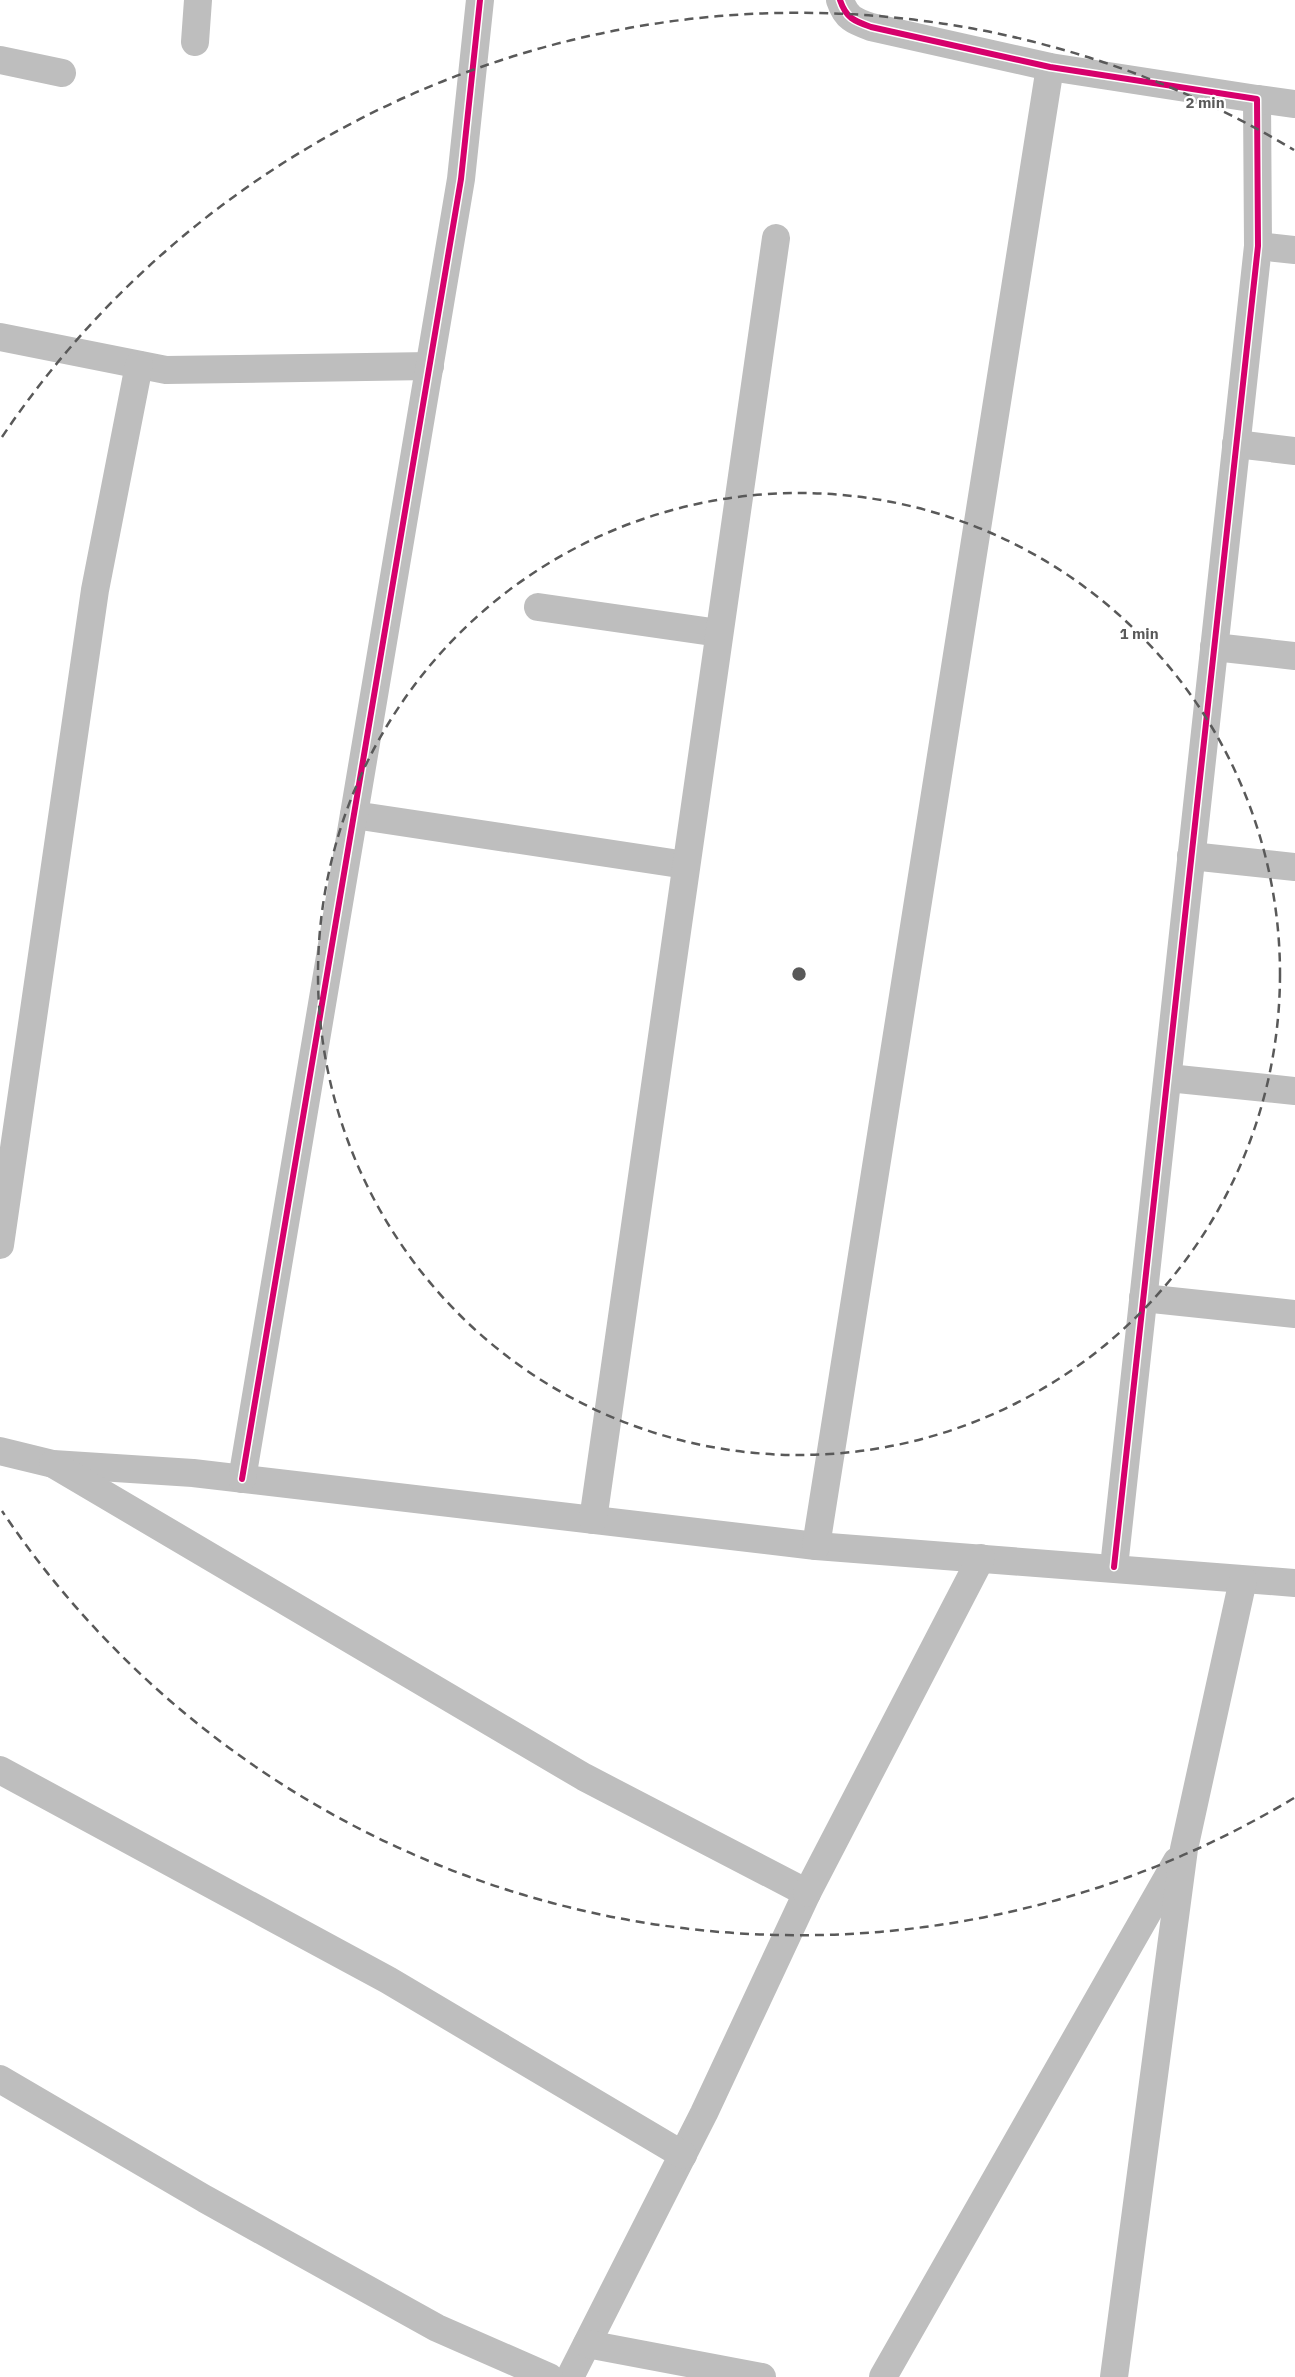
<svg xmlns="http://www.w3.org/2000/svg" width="1295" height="2377" font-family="'IBM Plex Sans',sans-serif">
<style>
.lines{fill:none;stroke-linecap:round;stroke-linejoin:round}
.street{stroke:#bebebe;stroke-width:28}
.cycleway-casing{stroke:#fff;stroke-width:9}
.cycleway{stroke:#d6006c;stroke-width:6}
.ring{fill:none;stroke:#595959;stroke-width:2.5;stroke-dasharray:9 6}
.centre{fill:#595959;stroke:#fff;stroke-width:2.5}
.ring-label{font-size:15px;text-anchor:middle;font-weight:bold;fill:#595959;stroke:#fff;stroke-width:4.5;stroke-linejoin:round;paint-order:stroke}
</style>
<rect width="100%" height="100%" fill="#fff"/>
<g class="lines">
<!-- street -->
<g class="street">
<path d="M840,0c6,18 14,21 31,27l179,40 207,32 1,147 -144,1321"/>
<polyline points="195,42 198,0"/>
<polyline points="0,60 62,73"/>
<polyline points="1257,99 1295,104"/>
<polyline points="1258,246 1295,250"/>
<polyline points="0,337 166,370 430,366"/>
<polyline points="1236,444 1295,451"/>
<polyline points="538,607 719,633"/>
<polyline points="1214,647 1295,656"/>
<polyline points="354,815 686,865"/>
<polyline points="1191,856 1295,867"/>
<polyline points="1168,1078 1295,1091"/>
<polyline points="0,1245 95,590 139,365"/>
<polyline points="1143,1298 1295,1314"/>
<polyline points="0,1451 53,1464 193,1473 816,1546 1295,1583"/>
<polyline points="53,1464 584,1777 807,1893 704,2113 570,2377"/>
<polyline points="242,1479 461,179 480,0"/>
<polyline points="593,1520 776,238"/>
<polyline points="816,1546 1050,67"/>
<polyline points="0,1770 388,1980 683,2155"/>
<polyline points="807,1893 981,1558"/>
<polyline points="0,2079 205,2199 437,2328 549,2377"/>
<polyline points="587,2344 762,2377"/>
<polyline points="883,2377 1177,1861"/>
<polyline points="1114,2377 1184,1849 1243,1580"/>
</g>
<defs>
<g id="cycleway">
<path d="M840,0c6,18 14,21 31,27l179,40 207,32 1,147 -144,1321"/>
<polyline points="242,1479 461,179 480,0"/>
</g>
</defs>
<!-- cycleway casing -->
<use href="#cycleway" class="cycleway-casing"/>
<!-- cycleway -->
<use href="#cycleway" class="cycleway"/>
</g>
<!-- distance rings -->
<g class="ring">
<circle cx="799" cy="974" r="481"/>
<path d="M1294 1798A961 961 0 0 1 2 1511M2 437A961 961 0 0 1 1294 150"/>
</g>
<circle cx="799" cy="974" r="8" class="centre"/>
<g class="ring-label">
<text x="1205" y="108">2 min</text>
<text x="1139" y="639">1 min</text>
</g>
</svg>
